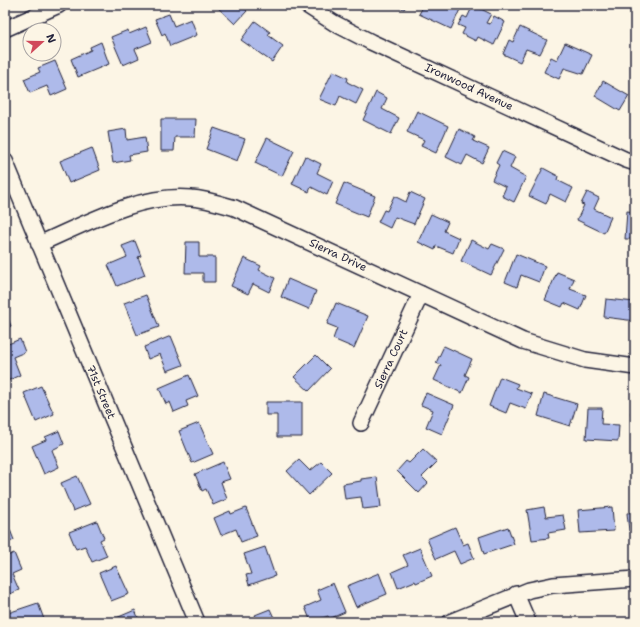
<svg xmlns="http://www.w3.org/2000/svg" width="640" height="627" font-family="'Shantell Sans',sans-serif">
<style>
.building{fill:#aebaea;stroke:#22223b}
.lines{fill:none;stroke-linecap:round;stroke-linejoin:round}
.minor-casing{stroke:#22223b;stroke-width:18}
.minor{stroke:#fcf5e5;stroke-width:15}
.labels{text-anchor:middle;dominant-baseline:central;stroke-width:3;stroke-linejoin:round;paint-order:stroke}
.street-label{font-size:11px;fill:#22223b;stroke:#fcf5e5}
</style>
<rect width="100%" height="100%" fill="#fcf5e5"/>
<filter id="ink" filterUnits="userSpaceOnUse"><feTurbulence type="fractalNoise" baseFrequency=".025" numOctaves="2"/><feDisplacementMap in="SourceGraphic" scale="8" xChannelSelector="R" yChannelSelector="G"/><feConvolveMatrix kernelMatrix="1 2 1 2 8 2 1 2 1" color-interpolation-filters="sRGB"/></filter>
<g filter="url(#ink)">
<!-- building -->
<g class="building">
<polygon points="215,5 241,5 247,11 235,24"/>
<polygon points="395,5 408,5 404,9"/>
<polygon points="424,5 462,5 451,29 419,14"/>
<polygon points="473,5 491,14 486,23 490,24 494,16 505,22 494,45 478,37 476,41 462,34 465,28 458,25 463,16 467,18"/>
<polygon points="169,14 174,26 191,19 197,35 170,46 165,33 162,35 155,19"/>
<polygon points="255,21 270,32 268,35 283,46 272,62 241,40"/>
<polygon points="146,27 152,42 135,49 139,58 123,65 111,37 128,30 129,34"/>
<polygon points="520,27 547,40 540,54 526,49 520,62 503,54 509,40 513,42"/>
<polygon points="101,42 109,64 78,77 71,59 91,50 90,47"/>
<polygon points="565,43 592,55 583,74 564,68 559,79 544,72 551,57 557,60"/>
<polygon points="55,61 67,89 51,96 47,86 30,93 24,79 40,72 38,68"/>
<polygon points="333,71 348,78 347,82 363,90 356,104 340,96 336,106 319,99"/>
<polygon points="603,81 629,96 620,111 595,96"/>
<polygon points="376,92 387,98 382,109 399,118 391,134 363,120"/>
<polygon points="417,111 448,126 436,153 421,146 424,140 407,132"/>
<polygon points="161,119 196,119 195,137 175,137 174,151 161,151"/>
<polygon points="214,128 245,139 237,161 206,149"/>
<polygon points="126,129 127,140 145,137 147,152 129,155 130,160 113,163 108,132"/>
<polygon points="459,129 475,137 473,141 489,148 482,163 467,155 462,165 446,157"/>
<polygon points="267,138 294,151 282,176 255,163"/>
<polygon points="92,148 100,170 69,183 60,161"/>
<polygon points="502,151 515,157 510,168 526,177 514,202 502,196 506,187 492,180 499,165 496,163"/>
<polygon points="305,156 321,164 317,173 333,181 327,195 311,187 309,192 292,184"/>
<polygon points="543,168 558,176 557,180 573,188 566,202 550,194 546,204 529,196"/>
<polygon points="344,183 375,196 367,217 335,204"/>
<polygon points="410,192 425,199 414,224 395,217 390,228 378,222 384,210 387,211 394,196 406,202"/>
<polygon points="587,192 599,198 594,209 611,217 604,233 577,220 584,205 581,204"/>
<polygon points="627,211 635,212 635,239 625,239"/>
<polygon points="431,214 448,222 444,231 459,238 453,253 436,246 435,250 418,242"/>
<polygon points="471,240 489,249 492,244 504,249 491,275 461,261"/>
<polygon points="135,241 141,256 138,257 145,275 117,286 108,265 127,257 122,246"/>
<polygon points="186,242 199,242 199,257 215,257 215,282 203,282 203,273 185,273"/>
<polygon points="516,254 545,266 539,282 521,275 517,287 505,282"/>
<polygon points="244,258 261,266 259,270 275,278 269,292 253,284 248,294 231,286"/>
<polygon points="557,272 574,279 570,289 586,295 580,310 564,303 562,307 545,300"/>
<polygon points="288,279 316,291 309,309 281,297"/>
<polygon points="146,295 159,327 137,335 124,303"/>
<polygon points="606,299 635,302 635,321 604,317"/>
<polygon points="336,303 368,316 354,348 333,339 337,328 327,324"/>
<polygon points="5,311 11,326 5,329"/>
<polygon points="171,336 183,365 167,371 160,354 148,359 144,347"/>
<polygon points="20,339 25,352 13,357 20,375 5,382 6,345"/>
<polygon points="444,346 472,359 465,375 469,377 462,393 434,380 441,365 436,363"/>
<polygon points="316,355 330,369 309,391 294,377"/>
<polygon points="189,375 198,396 186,401 188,406 174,412 170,402 166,404 159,388"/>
<polygon points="500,377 518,384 516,388 532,394 526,409 510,403 506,413 489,406"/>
<polygon points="41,386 54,414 36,422 24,393"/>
<polygon points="426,393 454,405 442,434 426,427 433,410 421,405"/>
<polygon points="544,394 577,404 570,426 538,416"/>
<polygon points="266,402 302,402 302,437 277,437 277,415 266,415"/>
<polygon points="588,408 602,408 601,424 619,425 618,441 586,439"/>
<polygon points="631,412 635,412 635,441"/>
<polygon points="199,423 213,454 192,463 179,431"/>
<polygon points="59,431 64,444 52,450 59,467 44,474 32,446 46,440 45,437"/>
<polygon points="423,449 437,462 422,477 428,483 419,493 397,471 406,461 409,463"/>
<polygon points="299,460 310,471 321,462 332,473 309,495 287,471"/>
<polygon points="223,462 230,479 221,482 227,499 213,505 206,489 202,491 195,474"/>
<polygon points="77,476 90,504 73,511 61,483"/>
<polygon points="377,477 381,507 363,509 361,497 345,499 343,484 361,481 361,479"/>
<polygon points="544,507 546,517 563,515 566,530 548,533 549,538 532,540 527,510"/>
<polygon points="612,507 614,531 580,533 578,510"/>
<polygon points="246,508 257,536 241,542 236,529 221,535 214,518 230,511 231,514"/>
<polygon points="635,512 635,531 629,531 627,513"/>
<polygon points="5,517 14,540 5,544"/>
<polygon points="97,521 104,538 100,540 107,556 92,562 85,546 76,549 69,532"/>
<polygon points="455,527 463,545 468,543 474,558 460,564 454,551 436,559 427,539"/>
<polygon points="508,527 514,544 484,554 479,537"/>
<polygon points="265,547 275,576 249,585 246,575 251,574 244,554"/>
<polygon points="420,548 432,576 416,583 415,581 398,588 392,572 408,565 403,555"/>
<polygon points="14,553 21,570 12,574 19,590 5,596 5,557"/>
<polygon points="116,566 129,594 111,601 99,573"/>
<polygon points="379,573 387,594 356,607 347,586"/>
<polygon points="333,583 345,612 329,619 328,616 311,622 305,607 321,600 317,590"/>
<polygon points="38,603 45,622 11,622 8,613"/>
<polygon points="270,609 276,622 258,622 255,615"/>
<polygon points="135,610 140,622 107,622"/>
</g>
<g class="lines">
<defs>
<g id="minor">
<polyline points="306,5 334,23 371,42 626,160 635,163"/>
<polyline points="5,29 59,5"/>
<polyline points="5,161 197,622"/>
<path d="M39,244c46,-20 101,-51 152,-46 15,1 30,6 44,10l288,133 62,19 50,7"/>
<polyline points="361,423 421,294"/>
<polyline points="516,594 528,622"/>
<polyline points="450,622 529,590 553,585 635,579"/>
</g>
</defs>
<!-- minor casing -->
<use href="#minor" class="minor-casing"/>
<!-- minor -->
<use href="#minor" class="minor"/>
</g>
</g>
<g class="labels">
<!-- street labels -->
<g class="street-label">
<text transform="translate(469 87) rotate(25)">Ironwood Avenue</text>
<text transform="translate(338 255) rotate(25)">Sierra Drive</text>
<text transform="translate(391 359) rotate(-65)">Sierra Court</text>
<text transform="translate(101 392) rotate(67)">71st Street</text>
</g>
</g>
<!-- margin -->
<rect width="640" height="627" fill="none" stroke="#fcf5e5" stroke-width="20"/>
<rect x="10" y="10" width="620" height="607" fill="none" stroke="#22223b" stroke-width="1.5" filter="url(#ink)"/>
<!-- north arrow -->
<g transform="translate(42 42) rotate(69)"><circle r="19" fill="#fcf5e5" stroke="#a5a1a1"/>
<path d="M0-3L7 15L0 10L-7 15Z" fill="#d1495b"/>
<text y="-6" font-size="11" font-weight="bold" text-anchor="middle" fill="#22223b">N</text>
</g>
</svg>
